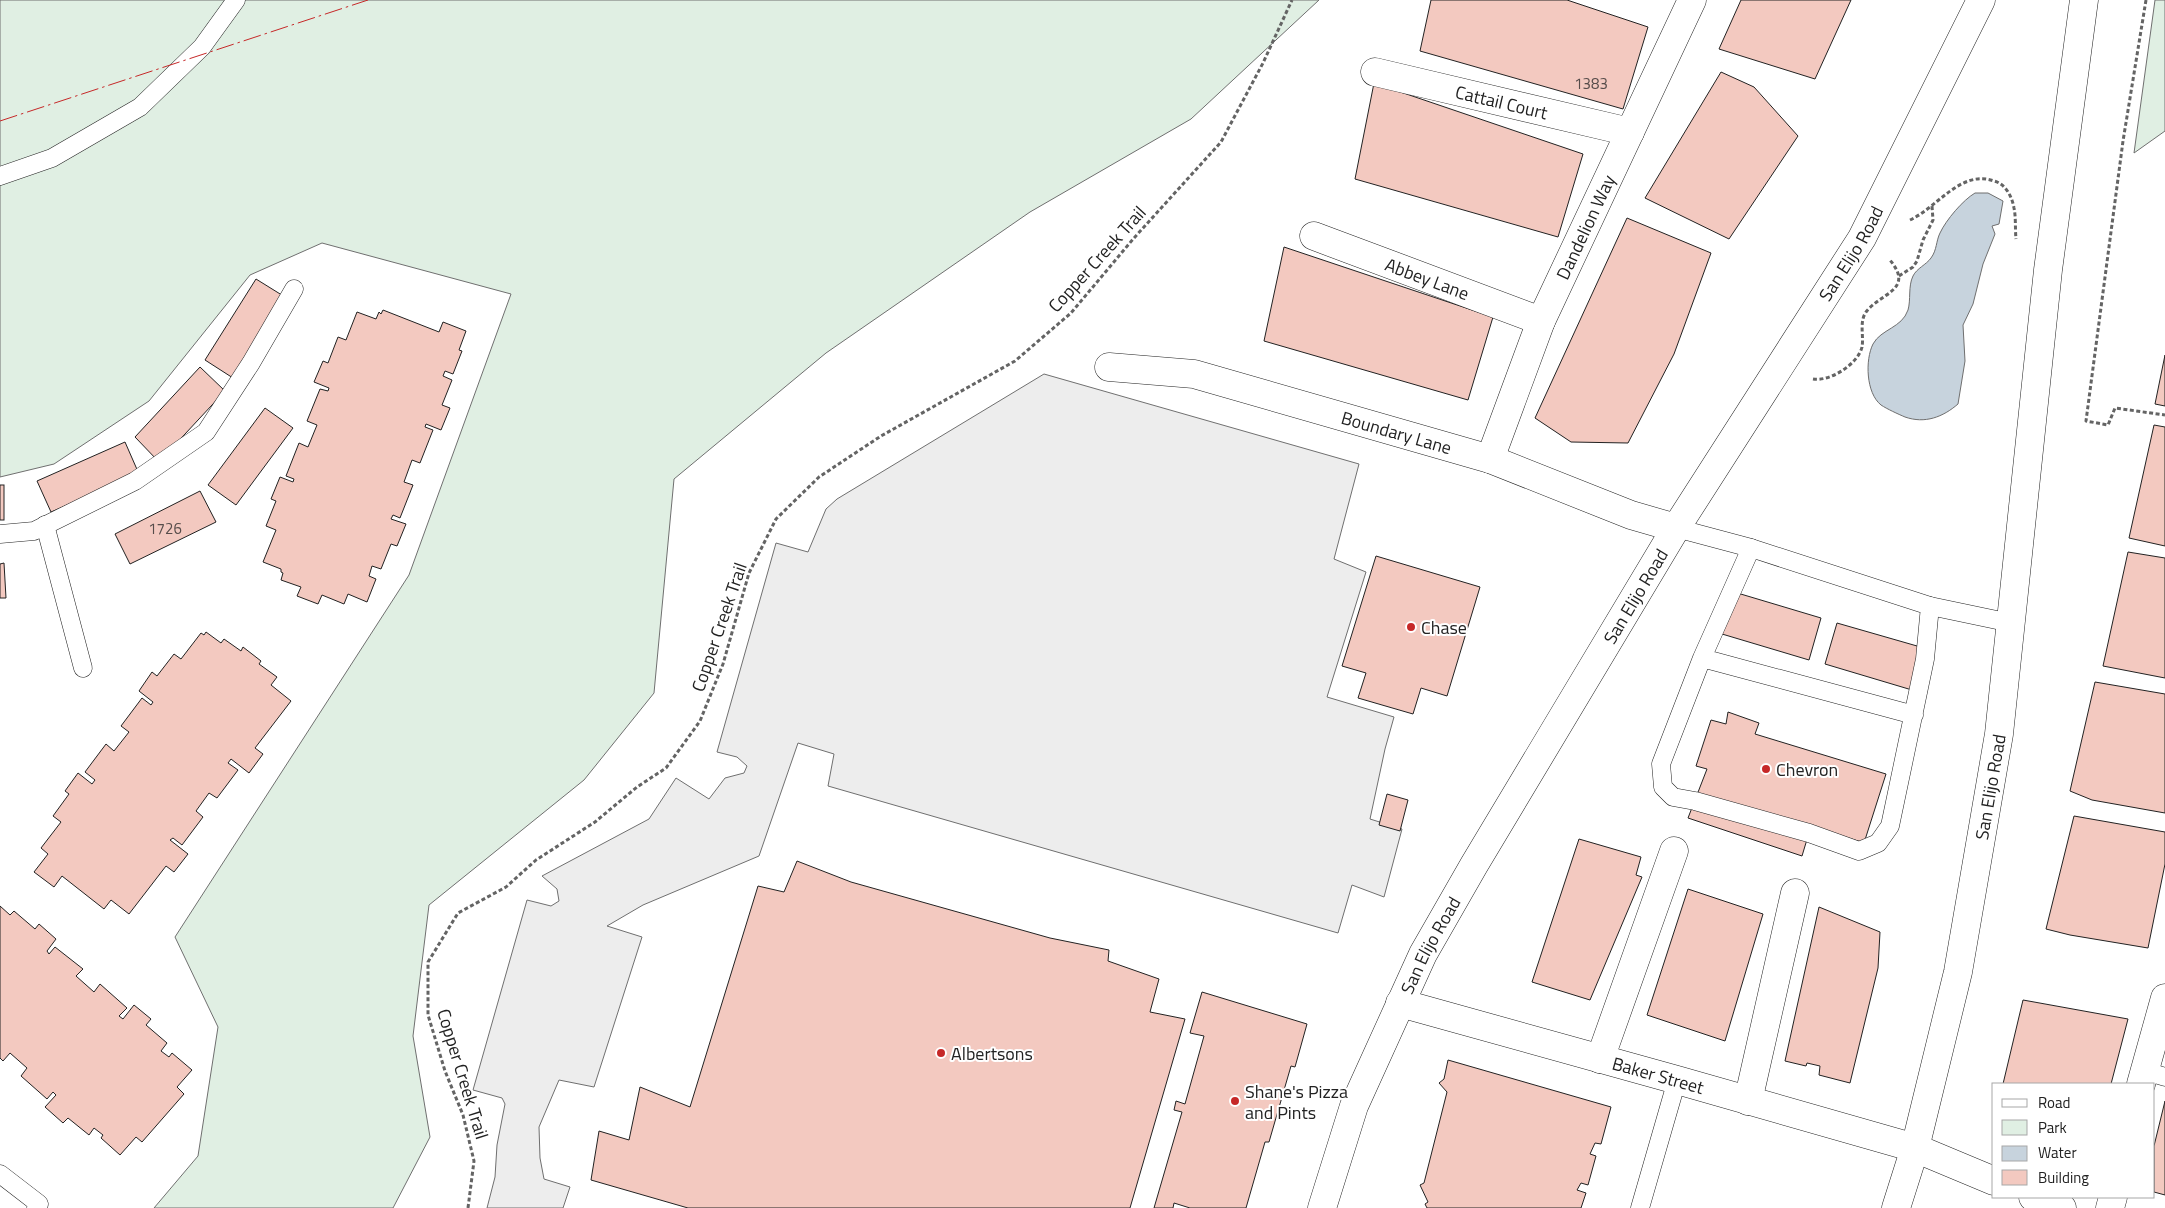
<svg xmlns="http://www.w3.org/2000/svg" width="2165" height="1208" font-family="'Titillium Web',sans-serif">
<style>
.green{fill:#e0efe3;stroke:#6f6f6f}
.parking{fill:#ededed;stroke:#6f6f6f}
.water{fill:#c7d3dd;stroke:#6f6f6f}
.building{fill:#f3c9c0;stroke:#222}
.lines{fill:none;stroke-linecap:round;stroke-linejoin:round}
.lane-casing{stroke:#222;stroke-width:19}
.street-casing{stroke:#222;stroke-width:29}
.secondary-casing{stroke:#222;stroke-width:29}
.primary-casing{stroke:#222;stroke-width:29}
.path{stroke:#646464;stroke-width:3;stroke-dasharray:4 2.5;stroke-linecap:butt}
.lane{stroke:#fff;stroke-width:18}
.street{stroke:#fff;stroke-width:28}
.secondary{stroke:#fff;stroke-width:28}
.primary{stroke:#fff;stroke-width:28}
.power{stroke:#c62828;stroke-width:1;stroke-dasharray:18 4 2.5 4;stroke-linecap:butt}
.poi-dot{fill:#c62828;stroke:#fff;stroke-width:2}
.labels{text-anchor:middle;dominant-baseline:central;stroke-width:4;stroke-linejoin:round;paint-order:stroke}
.number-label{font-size:15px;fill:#564c4a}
.street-label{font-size:18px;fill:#222;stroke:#fff}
.poi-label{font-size:18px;fill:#222;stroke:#fff;text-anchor:start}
</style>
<rect width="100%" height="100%" fill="#fff"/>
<!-- green -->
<g class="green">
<polygon points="0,0 1319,0 1191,119 1030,212 826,353 674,479 654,693 584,780 429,905 413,1036 430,1137 393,1208 154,1208 198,1156 218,1027 175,937 409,575 511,294 322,243 250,275 149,401 54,464 0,477"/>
<polygon points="2155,0 2165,0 2165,131 2134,153"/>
</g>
<!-- parking -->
<polygon class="parking" points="1044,374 1359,464 1334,559 1366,572 1327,697 1394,717 1385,749 1370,819 1402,829 1384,897 1352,885 1338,933 828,786 834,754 798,743 759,856 643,905 607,926 642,937 594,1087 559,1080 539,1127 540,1158 544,1179 570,1187 563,1208 487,1208 495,1177 497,1145 505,1104 502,1098 473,1090 527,900 551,906 559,901 557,889 542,876 649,819 676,778 709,799 725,778 744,773 747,766 737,757 717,752 776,543 808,552 826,509 837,499"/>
<!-- water -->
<path class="water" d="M1975,193h13l15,8 -4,23 -7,2 3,8 -12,30 -10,40 -10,21 2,36 -7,43c-15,13 -33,20 -53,13 -7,-3 -18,-8 -24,-12 -15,-12 -16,-45 -8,-61 8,-15 29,-16 35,-34 3,-10 0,-24 5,-34 4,-8 13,-11 18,-18 6,-8 5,-17 9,-25 6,-13 23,-33 35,-40z"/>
<!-- building -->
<g class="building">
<polygon points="1431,0 1567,0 1648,27 1623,109 1420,51"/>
<polygon points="1741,0 1851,0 1815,79 1719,49"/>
<polygon points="1721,72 1754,87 1798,136 1729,239 1645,198"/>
<polygon points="1374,83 1583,154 1558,237 1355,179"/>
<polygon points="1627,218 1711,253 1674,354 1628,443 1571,442 1535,418"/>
<polygon points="1284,247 1493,317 1468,400 1264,341"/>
<polygon points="256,279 285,297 233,378 205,360"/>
<polygon points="383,310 439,332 443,322 466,331 459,350 462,351 453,374 445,371 443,376 452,380 442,405 450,408 441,430 426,424 425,427 433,430 420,463 412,460 404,482 413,485 400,518 393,515 391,519 406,524 397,546 391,544 381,569 372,566 369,576 376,579 367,602 348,594 344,604 322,595 318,604 297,596 301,587 281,580 283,573 281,572 281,569 263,562 276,530 266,526 276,501 271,499 280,477 293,482 294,479 286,476 299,443 308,447 317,425 307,421 320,389 328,391 329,388 314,382 323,361 328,363 338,337 346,340 357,312 376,319 379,312 381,314"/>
<polygon points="2165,355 2165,406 2155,404"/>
<polygon points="200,367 225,391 159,462 135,437"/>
<polygon points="265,408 293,428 236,505 208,485"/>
<polygon points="2154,425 2165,427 2165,546 2129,538"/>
<polygon points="125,442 139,474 51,512 37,481"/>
<rect x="0" y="485" width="4" height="35"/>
<polygon points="200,491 216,522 130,564 115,534"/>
<polygon points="2128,552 2165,558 2165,678 2103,666"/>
<polygon points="1376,556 1480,587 1447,696 1421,688 1413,714 1358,698 1366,673 1342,666"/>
<polygon points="4,563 6,598 0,598 0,564"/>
<polygon points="1734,592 1821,618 1809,660 1722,634"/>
<polygon points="1837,623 1924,648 1912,690 1825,664"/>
<polygon points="206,632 221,643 224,639 241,651 243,647 261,661 259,664 277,677 271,685 291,701 255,748 263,754 249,773 231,759 228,763 238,770 217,798 209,793 196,811 203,817 182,845 173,838 170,840 188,854 174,872 166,866 129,914 111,900 104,909 62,876 54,887 34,872 48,854 41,848 61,822 53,816 69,794 65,791 78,773 92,784 95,780 85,772 106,744 114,751 129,732 121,726 142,698 151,705 153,702 139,691 152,672 157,676 174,654 181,659 201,633 204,635"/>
<polygon points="2095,682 2165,694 2165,813 2092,800 2070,791"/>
<polygon points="1728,712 1759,723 1755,734 1886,774 1864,843 1811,826 1802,856 1688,818 1707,769 1696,766 1711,720 1726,724"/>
<polygon points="1387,794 1408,800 1400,831 1379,825"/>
<polygon points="2074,816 2165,832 2165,864 2148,948 2070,935 2046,929"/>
<polygon points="1579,839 1641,857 1636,875 1642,877 1590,1000 1532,982"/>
<polygon points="797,861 851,882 1050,938 1109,950 1108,961 1159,979 1150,1012 1185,1019 1130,1208 688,1208 591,1180 599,1131 629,1140 640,1087 690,1107 758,886 784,892"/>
<polygon points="1688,889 1763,914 1725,1041 1647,1015"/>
<polygon points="0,906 10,915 14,911 35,929 39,924 56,939 47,951 49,954 55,947 83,969 76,976 94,992 100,984 127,1008 119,1016 123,1019 134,1005 151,1019 146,1025 167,1043 161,1051 169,1057 172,1053 192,1070 177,1087 184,1094 142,1142 136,1137 120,1155 101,1138 103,1135 94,1128 89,1135 68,1118 63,1123 45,1107 56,1095 53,1092 47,1099 21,1076 27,1068 10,1053 3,1061 0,1058"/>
<polygon points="1819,907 1880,932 1878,968 1850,1083 1819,1075 1820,1066 1807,1063 1806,1066 1785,1061"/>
<polygon points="1202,992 1307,1024 1295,1067 1291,1066 1269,1142 1265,1142 1246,1208 1190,1208 1174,1203 1173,1208 1154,1208 1182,1112 1174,1110 1176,1101 1185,1104 1204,1036 1190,1033"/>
<polygon points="2023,1000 2128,1019 2111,1084 2003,1084"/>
<polygon points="1448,1060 1611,1107 1601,1144 1595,1143 1590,1154 1596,1156 1588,1185 1581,1183 1577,1190 1586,1193 1581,1208 1427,1208 1425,1204 1428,1202 1420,1185 1424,1183 1447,1092 1439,1083 1444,1079"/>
<polygon points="2165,1101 2165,1195 2154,1192 2154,1146"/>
</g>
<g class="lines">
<defs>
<g id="lane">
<polyline points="0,176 52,158 140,107 202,47 236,0"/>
<polyline points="45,525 83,668"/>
<polyline points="1676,528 1751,548"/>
<polyline points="0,534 34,531 135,481 206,432 251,363 294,289"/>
<polyline points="1930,606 2011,623"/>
<polyline points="1702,658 1661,764 1663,787 1673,797 1695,801 1809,833 1859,851 1878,843 1890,826 1925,659 1930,606 1751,548 1702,658 1914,715"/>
<polyline points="2145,1071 2165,1077"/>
<polyline points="0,1174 39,1204 36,1208"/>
<polyline points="1640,1208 1677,1080"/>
</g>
<g id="street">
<path id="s1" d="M1375,72l255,60"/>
<path id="s2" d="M1314,236l227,85"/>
<path id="s3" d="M1109,367l85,7 296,85 141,56 45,13"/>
<path id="s4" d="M1490,459l51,-138 151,-321"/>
<polyline points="1600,1059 1674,851"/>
<polyline points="2141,1084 2165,998"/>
<polyline points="1748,1101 1795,893"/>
<polyline points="1915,1148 1994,1181"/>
<polyline points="2033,1197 2062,1208"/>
<polyline points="2110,1208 2113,1197"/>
</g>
<g id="secondary">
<path id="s5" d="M1400,1003l277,77 238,68"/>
</g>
<g id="primary">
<path id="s6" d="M1322,1208l32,-102 69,-152 51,-89 202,-337 186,-290 119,-238"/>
<path id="s7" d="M1896,1208l19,-60 43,-176 41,-238 49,-464 36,-270"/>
</g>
</defs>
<!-- lane casing -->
<use href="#lane" class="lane-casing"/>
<!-- street casing -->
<use href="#street" class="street-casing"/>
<!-- secondary casing -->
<use href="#secondary" class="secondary-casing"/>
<!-- primary casing -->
<use href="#primary" class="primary-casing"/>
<!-- path -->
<g class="path">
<polyline points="2146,0 2123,141 2086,421 2108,425 2115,408 2165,415"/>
<path d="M1910,220c28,-13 51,-51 84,-39 12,3 18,16 20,27 2,9 1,21 2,31"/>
<polyline points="1899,276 1913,267 1917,261 1923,240 1933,220 1932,206"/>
<path d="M1813,379c17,3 45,-15 49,-32 2,-11 -3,-25 4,-35 14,-19 50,-22 23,-53"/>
<polyline points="468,1208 474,1161 463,1115 445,1071 428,1015 428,962 458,913 506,887 536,860 595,822 637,787 666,768 700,721 723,664 749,573 776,519 819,477 881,436 1015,361 1071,313 1134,238 1221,142 1263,63 1292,0"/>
</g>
<!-- lane -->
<use href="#lane" class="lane"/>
<!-- street -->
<use href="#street" class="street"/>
<!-- secondary -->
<use href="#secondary" class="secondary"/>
<!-- primary -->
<use href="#primary" class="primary"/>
<!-- power -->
<polyline class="power" points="0,121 368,0"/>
</g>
<!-- markers -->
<g class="poi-dot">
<circle cx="1411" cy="627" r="5"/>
<circle cx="1766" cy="769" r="5"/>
<circle cx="941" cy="1053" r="5"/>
<circle cx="1235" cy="1101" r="5"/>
</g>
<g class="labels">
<!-- number labels -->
<g class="number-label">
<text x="1591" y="83">1383</text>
<text x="165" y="528">1726</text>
</g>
<!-- street labels -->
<g class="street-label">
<text stroke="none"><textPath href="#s1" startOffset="130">Cattail Court</textPath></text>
<text stroke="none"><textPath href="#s4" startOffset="251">Dandelion Way</textPath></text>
<text stroke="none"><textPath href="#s6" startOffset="1095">San Elijo Road</textPath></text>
<text transform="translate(1097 259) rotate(-48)">Copper Creek Trail</text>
<text stroke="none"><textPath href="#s2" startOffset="121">Abbey Lane</textPath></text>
<text stroke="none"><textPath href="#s3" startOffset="296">Boundary Lane</textPath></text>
<text stroke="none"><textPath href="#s6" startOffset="690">San Elijo Road</textPath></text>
<text transform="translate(719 627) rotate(-71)">Copper Creek Trail</text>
<text stroke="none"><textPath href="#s7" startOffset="432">San Elijo Road</textPath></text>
<text stroke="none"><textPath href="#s6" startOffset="285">San Elijo Road</textPath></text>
<text transform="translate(463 1074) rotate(73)">Copper Creek Trail</text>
<text stroke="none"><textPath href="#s5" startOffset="268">Baker Street</textPath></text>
</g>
<!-- poi labels -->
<g class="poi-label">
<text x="1421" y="627">Chase</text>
<text x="1776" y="769">Chevron</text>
<text x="951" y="1053">Albertsons</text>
<text x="1245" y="1091">Shane's Pizza<tspan x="1245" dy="21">and Pints</tspan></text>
</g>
</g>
<!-- legend -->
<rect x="1992" y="1083" width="162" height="115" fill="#ffffff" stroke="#a7a7a7"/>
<rect x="2002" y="1099" width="25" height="8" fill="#ffffff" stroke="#a7a7a7"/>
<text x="2038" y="1108" font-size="15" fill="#222222">Road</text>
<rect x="2002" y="1120" width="25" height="15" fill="#e0efe3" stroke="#a7a7a7"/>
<text x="2038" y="1133" font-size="15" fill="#222222">Park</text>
<rect x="2002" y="1146" width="25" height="15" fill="#c7d3dd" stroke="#a7a7a7"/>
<text x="2038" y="1158" font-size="15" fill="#222222">Water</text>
<rect x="2002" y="1170" width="25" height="15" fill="#f3c9c0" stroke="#a7a7a7"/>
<text x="2038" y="1183" font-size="15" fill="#222222">Building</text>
</svg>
